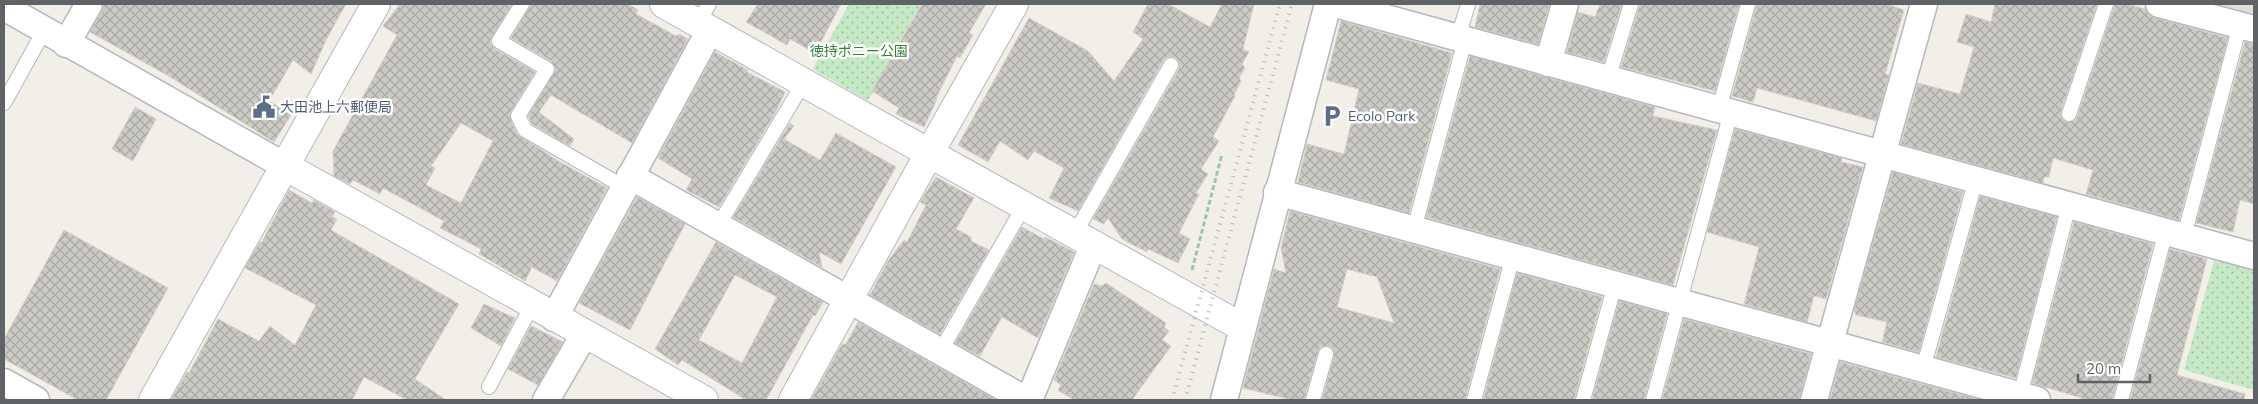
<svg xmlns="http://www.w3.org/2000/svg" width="2258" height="404" font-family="Mulish,'Noto Sans JP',sans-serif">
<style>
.education{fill:#e1ded6}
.grass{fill:url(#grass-dots)}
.building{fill:url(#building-cross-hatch);stroke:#d6d1c6;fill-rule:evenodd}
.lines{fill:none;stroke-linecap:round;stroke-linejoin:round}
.service-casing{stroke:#b5b8bc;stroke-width:16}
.minor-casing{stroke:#b5b8bc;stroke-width:29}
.tertiary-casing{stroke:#b5b8bc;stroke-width:30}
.path{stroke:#9cc7a9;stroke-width:3;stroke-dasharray:5 2.5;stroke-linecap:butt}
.service{stroke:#fff;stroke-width:14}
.minor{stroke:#fff;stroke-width:26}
.tertiary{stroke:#fff;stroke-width:28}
.rail{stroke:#b6b7b8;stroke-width:4;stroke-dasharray:1 6;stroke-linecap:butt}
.labels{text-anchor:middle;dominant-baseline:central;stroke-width:5;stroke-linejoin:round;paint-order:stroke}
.park-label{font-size:14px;fill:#348238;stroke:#fff}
.service-label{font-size:14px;fill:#4e5e75;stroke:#fff;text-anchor:start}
</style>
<defs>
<pattern id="grass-dots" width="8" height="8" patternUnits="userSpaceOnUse" patternTransform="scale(1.25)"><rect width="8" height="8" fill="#c5e8c5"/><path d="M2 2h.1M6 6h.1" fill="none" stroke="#a3c0a4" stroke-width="1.8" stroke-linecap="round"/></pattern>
<pattern id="building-cross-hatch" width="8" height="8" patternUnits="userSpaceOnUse" patternTransform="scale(1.25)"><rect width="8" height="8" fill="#cccac5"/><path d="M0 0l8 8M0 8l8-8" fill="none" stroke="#a9a8a4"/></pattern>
</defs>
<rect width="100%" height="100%" fill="#f1efe8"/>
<!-- education -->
<polygon class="education" points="2207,4 2254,4 2254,17"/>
<!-- grass -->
<g class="grass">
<polygon points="849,4 921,4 868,101 813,69"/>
<polygon points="2217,250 2254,260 2254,390 2184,370"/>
</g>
<!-- building -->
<g class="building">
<polygon points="104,4 346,4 327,38 311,74 293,60 269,101 291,115 274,142 167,75 90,32 102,11"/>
<path d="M400,4h112l-22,37 5,8 40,23 -26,43 8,19 43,28 47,26 -50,93 -25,-14 -7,14 -46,-27 2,-5 -41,-21 4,-7 -61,-33 -3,6 -27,-14 -3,4 -16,-8 -1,-25 64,-116 -14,-9zM461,123l32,18 -32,62 -35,-18 9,-17 -4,-2z"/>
<polygon points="531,4 628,4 638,10 636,14 676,36 679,34 688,39 632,143 551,95 539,112 574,139 570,146 532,124 528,116 556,69 551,61 511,38"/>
<polygon points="758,4 841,4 815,53 790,39 787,45 746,22"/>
<polygon points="922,4 986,4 969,33 973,35 960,58 957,56 936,98 937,99 924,127 896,114 899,108 872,91"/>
<polygon points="1148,4 1168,4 1210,27 1222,4 1254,4 1243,49 1249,52 1242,64 1245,68 1239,78 1241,81 1234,95 1235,96 1213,137 1219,141 1201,169 1208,174 1196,193 1199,194 1179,233 1190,239 1178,263 1148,249 1147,252 1122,239 1108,218 1104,224 1093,219 1179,69 1179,61 1175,57 1167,57 1163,61 1078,211 1049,198 1064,168 1034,151 1028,160 1000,141 988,162 958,145 1029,18 1088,51 1114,81 1143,39 1133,32"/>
<polygon points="1480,4 1549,5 1538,44 1475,27"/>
<polygon points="1600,4 1622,4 1604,62 1567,52 1578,12 1595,17"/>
<polygon points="1640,4 1739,4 1715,91 1621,67"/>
<polygon points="1757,4 1886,4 1904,10 1885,74 1889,75 1876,121 1757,88 1753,102 1732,96"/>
<polygon points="1995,4 2097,4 2061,111 2062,119 2067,122 2074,121 2077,117 2115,4 2126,4 2145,9 2149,15 2155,18 2228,38 2179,220 2086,194 2093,170 2053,158 2049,177 2044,177 2043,183 1901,144 1918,83 1960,94 1974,47 1957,42 1966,14 1991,22"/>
<polygon points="1341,21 1452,53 1409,213 1298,182 1307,144 1344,154 1359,89 1326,80"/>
<polygon points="2245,42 2254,44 2254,204 2240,200 2233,232 2196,223"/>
<polygon points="715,52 748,70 747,72 785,92 775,113 719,207 686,190 692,179 658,158"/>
<polygon points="1470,56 1655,107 1653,116 1717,130 1673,285 1426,217"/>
<polygon points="135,107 156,119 133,161 112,149"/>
<polygon points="790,123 794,126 784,139 820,160 836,133 896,167 841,264 819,252 822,267 733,217"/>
<polygon points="1735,129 1842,158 1841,162 1863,167 1826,299 1814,296 1807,322 1744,304 1759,247 1707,232"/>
<polygon points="1893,172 1963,192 1919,352 1882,342 1887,322 1856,315 1854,310"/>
<polygon points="936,177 974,198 956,229 971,237 971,241 989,250 940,334 870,295 888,261 904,240 907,242 926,205 920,202"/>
<polygon points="289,190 312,203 314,200 335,212 332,217 337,219 331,230 459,304 415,379 446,400 407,400 364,377 352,400 171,400 187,372 189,373 218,319 259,341 270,326 295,345 316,305 245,268 259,243 262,242"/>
<polygon points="1980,196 2057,217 2016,378 1936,357"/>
<polygon points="637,197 685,224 630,330 579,303"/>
<path d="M1290,211l210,58 -35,131h-143l12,-44 -1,-8 -5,-2 -8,1 -2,5 -14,48h-12l-49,-12 31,-119 12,4 -5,-25zM1347,269l30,8 17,46 -57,-16z"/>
<polygon points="2074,222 2153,244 2112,400 2088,400 2032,383"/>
<polygon points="1022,227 1044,239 1045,237 1074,252 1038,338 1002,317 980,356 955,343"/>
<polygon points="64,230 168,288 106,400 78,400 4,359 4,339"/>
<path d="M716,242l107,60 -8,14 -2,-1 -47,85h-20l-64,-40 -4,5 -23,-16zM735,275l42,22 -35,66 -43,-23z"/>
<polygon points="2170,249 2207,259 2177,375 2245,394 2244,400 2130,400"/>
<polygon points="1517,273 1602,297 1574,400 1483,400"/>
<polygon points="1106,283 1166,323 1164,327 1169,331 1162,340 1171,346 1132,400 1074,400 1058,390 1061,385 1054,380 1094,284 1102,286"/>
<polygon points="1619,301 1667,314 1644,400 1592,400"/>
<polygon points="484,304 515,318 501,346 471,328"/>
<polygon points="1684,319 1811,354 1799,400 1662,400"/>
<polygon points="858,322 996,400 811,400 842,344 846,344"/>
<polygon points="531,326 563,342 538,385 508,369"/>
<polygon points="1840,362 1981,400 1830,400"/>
</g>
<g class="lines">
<defs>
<g id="service">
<polyline points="522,4 499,41 547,69 518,116 525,130 624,187"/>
<polyline points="698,23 709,4"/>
<polyline points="1458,38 1468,4"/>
<polyline points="1608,79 1631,4"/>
<polyline points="4,103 44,31"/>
<polyline points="1719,109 1748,4"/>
<polyline points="2069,114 2106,4"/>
<polyline points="718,226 804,82"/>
<polyline points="1414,229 1465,40"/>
<polyline points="1074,235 1171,65"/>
<polyline points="2184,236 2240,25"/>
<polyline points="940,352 1024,206"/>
<polyline points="1923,369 1976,179"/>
<polyline points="489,387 532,305"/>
<polyline points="2020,396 2069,205"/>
<polyline points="1313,400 1326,354"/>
<polyline points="1474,400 1513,256"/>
<polyline points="1583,400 1615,284"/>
<polyline points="1653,400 1731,112"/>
<polyline points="2121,400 2166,231"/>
</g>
<g id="minor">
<polyline points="1335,4 2254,256"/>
<polyline points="2159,4 2254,29"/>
<polyline points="4,7 285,166"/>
<polyline points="66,44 89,4"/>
<polyline points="1548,63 1565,4"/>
<polyline points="630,176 1026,400"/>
<polyline points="1277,192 2037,400"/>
<polyline points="554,318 710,30"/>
<polyline points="4,382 36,400"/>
<polyline points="546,400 584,335"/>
<polyline points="1029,400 1093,246"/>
<polyline points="1224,400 1328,4"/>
<polyline points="1814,400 1924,4"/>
</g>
<g id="tertiary">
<path d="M664,4c192,108 385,217 578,323"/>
<polyline points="285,166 704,400"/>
<polyline points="153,400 376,4"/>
<polyline points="793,400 930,152 1014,4"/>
</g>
</defs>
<!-- service casing -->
<use href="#service" class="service-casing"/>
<!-- minor casing -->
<use href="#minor" class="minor-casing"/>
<!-- tertiary casing -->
<use href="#tertiary" class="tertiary-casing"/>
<!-- path -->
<polyline class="path" points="1192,270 1222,154"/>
<!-- service -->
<use href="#service" class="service"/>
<!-- minor -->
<use href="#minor" class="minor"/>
<!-- tertiary -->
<use href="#tertiary" class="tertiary"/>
<!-- rail -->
<g class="rail">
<polyline points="1172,400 1280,4"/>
<polyline points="1185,400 1292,4"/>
</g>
</g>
<!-- icons -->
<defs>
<symbol id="civic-bare" viewBox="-9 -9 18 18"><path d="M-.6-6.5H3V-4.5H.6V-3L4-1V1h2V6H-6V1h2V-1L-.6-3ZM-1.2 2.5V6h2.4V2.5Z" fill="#5c6f8a" stroke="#fff" stroke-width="2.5" paint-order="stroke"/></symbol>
<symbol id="parking-bare" viewBox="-9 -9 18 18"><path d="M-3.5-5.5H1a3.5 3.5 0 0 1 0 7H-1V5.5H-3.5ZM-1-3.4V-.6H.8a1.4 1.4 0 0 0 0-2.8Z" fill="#5c6f8a" stroke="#fff" stroke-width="2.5" paint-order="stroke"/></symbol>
</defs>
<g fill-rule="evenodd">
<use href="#civic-bare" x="248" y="91" width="32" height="32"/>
<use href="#parking-bare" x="1316" y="100" width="32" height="32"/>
</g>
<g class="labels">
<!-- park labels -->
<g class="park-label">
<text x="859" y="51">徳持ポニー公園</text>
</g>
<!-- service labels -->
<g class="service-label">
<text x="280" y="107">大田池上六郵便局</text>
<text x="1348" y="116">Ecolo Park</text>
</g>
</g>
<!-- border -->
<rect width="2258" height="404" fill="none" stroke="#5f6368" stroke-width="10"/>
<!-- scale -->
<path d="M2078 374v8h72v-8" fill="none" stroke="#5f6368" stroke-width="2.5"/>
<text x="2086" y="374" font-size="15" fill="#5f6368" stroke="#ffffff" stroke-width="4" paint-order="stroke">20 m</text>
</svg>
